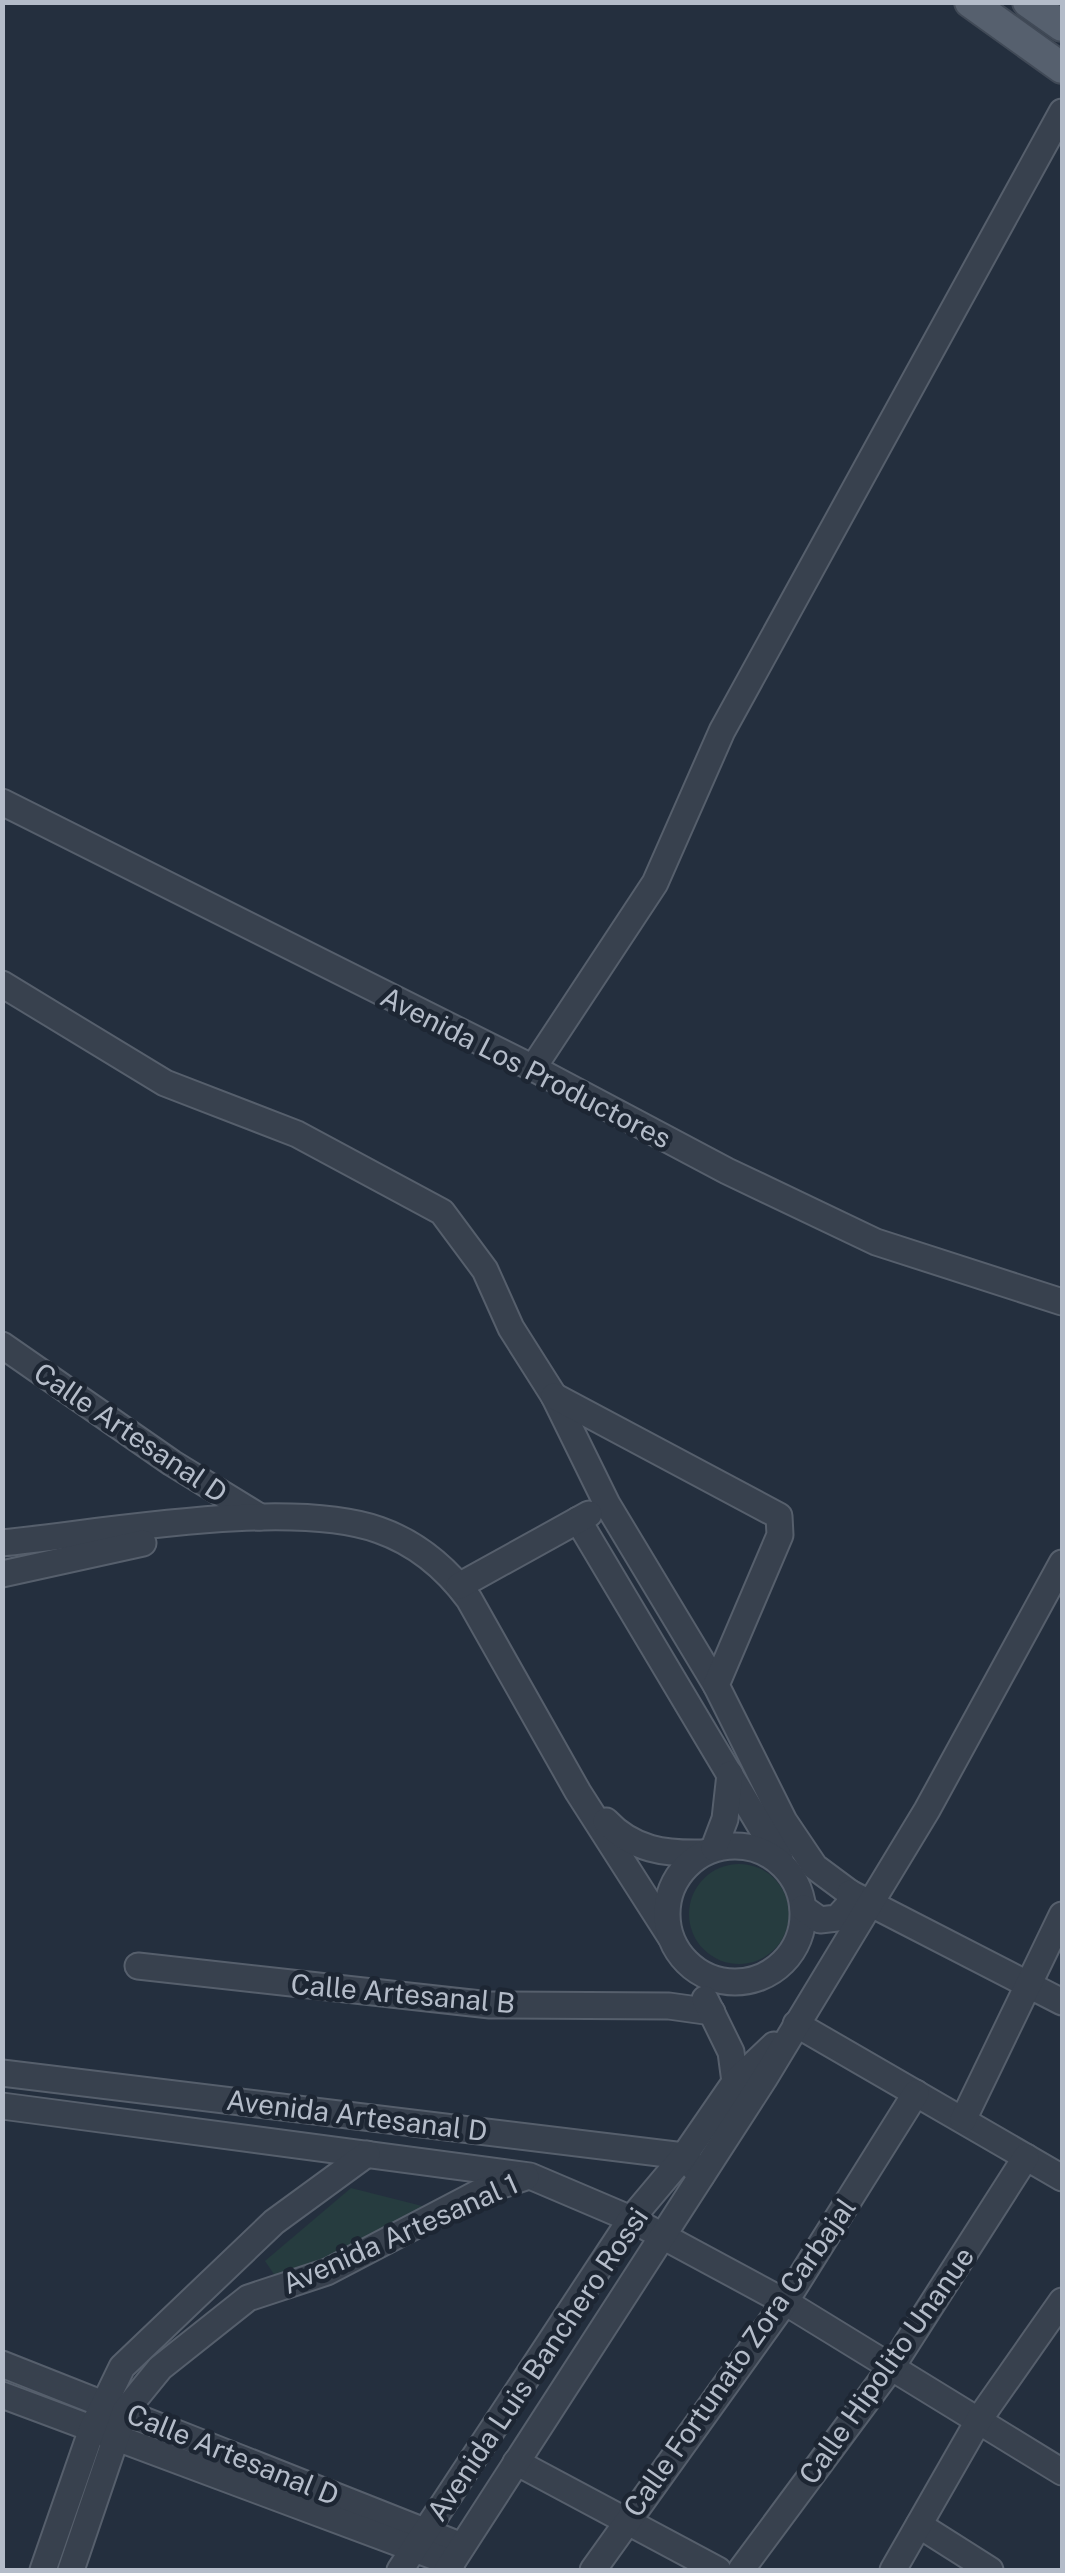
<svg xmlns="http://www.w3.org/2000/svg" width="1065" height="2573" font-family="'Public Sans',sans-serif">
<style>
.green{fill:#263c3f}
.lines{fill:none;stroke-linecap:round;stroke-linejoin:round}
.minor-casing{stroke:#565f6c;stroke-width:29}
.major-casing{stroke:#414a57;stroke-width:34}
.minor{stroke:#38414e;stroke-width:25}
.major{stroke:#56606e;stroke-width:30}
.labels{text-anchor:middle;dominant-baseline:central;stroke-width:9;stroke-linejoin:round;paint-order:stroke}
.street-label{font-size:28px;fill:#b4bcc9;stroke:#1d2633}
</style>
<rect width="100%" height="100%" fill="#242f3e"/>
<!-- green -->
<g class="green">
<circle cx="739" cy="1914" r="50"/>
<polygon points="351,2188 430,2208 278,2280 265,2261"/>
</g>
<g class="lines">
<defs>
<g id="minor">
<polyline points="2,802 533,1068 727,1171 876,1242 1062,1302"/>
<polyline points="2,984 165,1083 297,1134 442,1212 485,1270 511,1328 554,1396 607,1504 716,1685"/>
<polyline points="533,1068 655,883 722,731 1062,112"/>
<polyline points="2,1345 172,1463 260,1517"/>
<polyline points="554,1396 779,1516 780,1535 716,1685 784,1821 815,1867 850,1893 1062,2002"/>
<polyline points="578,1520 780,1859"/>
<path d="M2,1543c100,-10 286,-45 377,-13 37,13 67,38 90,69l109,193 92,144"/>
<polyline points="2,1574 143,1543"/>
<polyline points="459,1586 589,1514"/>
<path d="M606,1821c27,29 59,33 97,32"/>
<circle cx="735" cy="1914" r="68"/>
<polyline points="714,1848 725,1819 730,1774"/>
<polyline points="803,1908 820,1920 837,1918 849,1905 850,1893"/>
<polyline points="138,1966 490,2005 669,2006 712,2012"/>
<polyline points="705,1999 731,2052 735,2082 743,2089"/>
<polyline points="796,2024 1062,2178"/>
<polyline points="2,2073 684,2156 701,2176"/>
<polyline points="2,2106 530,2176 631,2219 785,2302 1062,2472"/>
<polyline points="963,2120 1062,1915"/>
<polyline points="2,2364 462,2546"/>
<polyline points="2,2395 452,2563"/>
<polyline points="516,2462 718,2570"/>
<polyline points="919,2525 990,2570"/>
<polyline points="43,2570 92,2429 122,2367 274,2222 367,2154"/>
<polyline points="71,2570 125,2411 160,2368 248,2298 327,2272 478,2193 526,2177"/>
<polyline points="400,2570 631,2219 684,2156 735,2082 774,2045"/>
<polyline points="447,2570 764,2079 927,1810 1062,1563"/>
<polyline points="593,2570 785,2302 916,2093"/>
<polyline points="741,2570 893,2365 1026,2157"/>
<polyline points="893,2570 980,2418 1062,2301"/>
</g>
<g id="major">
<polyline points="970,2 1062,68"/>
<polyline points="1028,2 1062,26"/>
</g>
</defs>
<!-- minor casing -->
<use href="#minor" class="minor-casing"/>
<!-- major casing -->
<use href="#major" class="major-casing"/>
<!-- minor -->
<use href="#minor" class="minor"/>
<!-- major -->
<use href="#major" class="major"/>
</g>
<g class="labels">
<!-- street labels -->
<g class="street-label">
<text transform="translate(526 1067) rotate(27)">Avenida Los Productores</text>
<text transform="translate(131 1432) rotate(34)">Calle Artesanal D</text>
<text transform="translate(403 1993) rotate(5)">Calle Artesanal B</text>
<text transform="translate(357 2115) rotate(7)">Avenida Artesanal D</text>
<text transform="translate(400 2233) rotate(-24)">Avenida Artesanal 1</text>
<text transform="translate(739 2357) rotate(-55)">Calle Fortunato Zora Carbajal</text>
<text transform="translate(537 2364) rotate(-56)">Avenida Luis Banchero Rossi</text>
<text transform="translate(886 2365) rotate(-55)">Calle Hipolito Unanue</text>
<text transform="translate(233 2454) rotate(22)">Calle Artesanal D</text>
</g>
</g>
<!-- border -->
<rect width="1065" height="2573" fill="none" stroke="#b4bcc9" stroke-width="10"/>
</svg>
